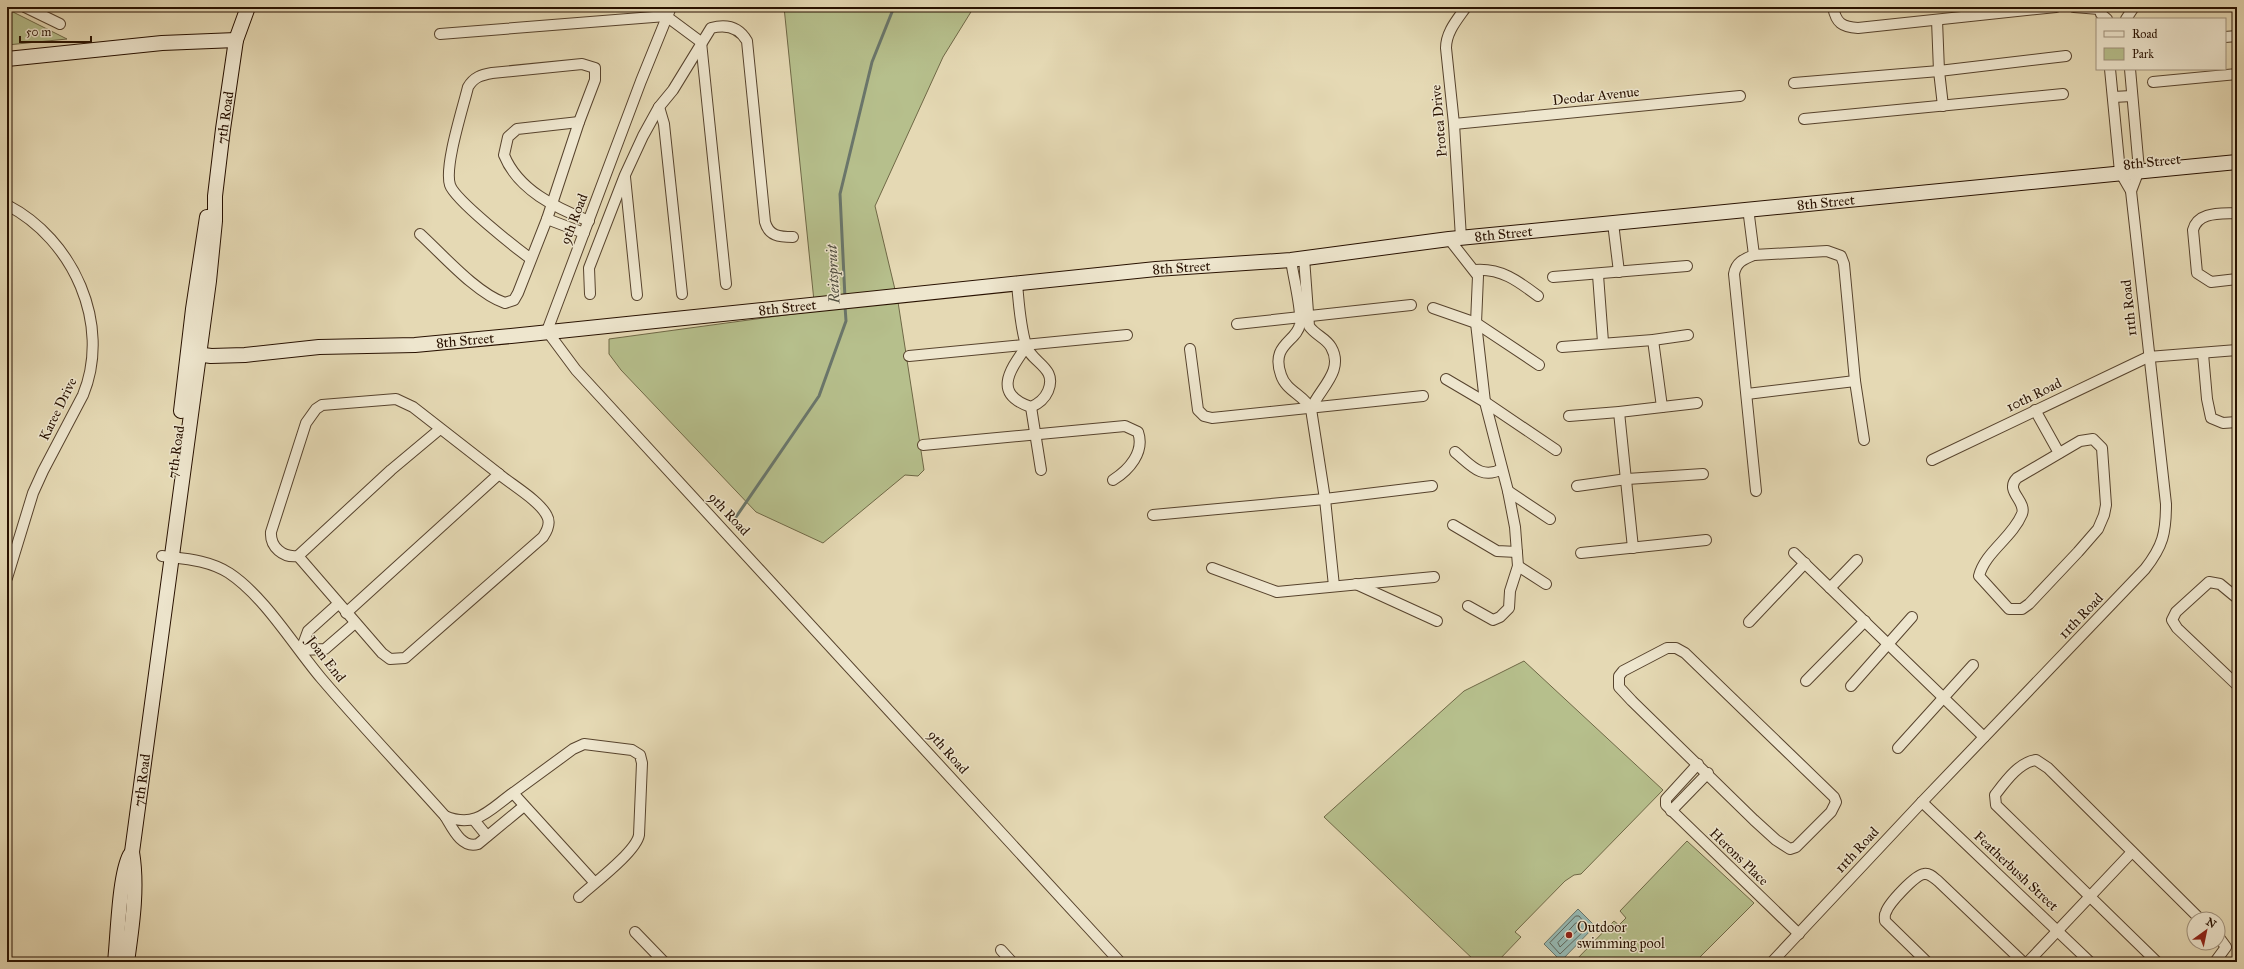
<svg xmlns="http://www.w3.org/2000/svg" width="2244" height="969" font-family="'IM FELL Great Primer',serif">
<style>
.green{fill:#b6bf8c;stroke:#6f6846}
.water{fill:#96b9b3;stroke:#6a766b}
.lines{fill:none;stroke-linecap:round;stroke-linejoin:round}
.shore{stroke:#5f655a;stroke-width:1}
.stream{stroke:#6a766b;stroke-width:3}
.street-casing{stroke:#57432d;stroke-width:12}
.secondary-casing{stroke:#281100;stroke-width:16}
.street{stroke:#eee6ce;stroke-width:10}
.secondary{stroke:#eee6ce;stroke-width:14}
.poi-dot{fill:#8f2418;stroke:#eee6ce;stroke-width:1.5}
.labels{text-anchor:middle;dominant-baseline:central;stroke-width:3;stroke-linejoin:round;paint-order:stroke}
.street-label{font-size:14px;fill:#281100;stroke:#eee6ce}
.poi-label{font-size:14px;fill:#281100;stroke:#eee6ce;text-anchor:start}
.water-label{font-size:15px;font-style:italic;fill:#4e4c3f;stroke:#eee6ce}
</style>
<rect width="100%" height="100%" fill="#e5d9b4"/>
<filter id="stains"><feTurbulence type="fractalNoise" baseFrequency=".005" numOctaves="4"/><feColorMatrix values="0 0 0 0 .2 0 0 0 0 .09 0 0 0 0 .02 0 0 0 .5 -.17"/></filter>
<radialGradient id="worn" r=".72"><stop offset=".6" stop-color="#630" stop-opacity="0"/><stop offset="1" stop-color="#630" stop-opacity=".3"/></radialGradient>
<!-- green -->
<g class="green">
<polygon points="784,7 974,7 943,57 875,206 898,302 924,470 918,476 905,475 823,543 756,512 621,370 609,354 609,339 815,311"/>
<polygon points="7,9 67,39 7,45"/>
<polygon points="1524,661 1663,790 1581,874 1574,875 1565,881 1515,932 1521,937 1497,962 1476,962 1324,817 1464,691"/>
<polygon points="1687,841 1754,903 1695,962 1574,962 1614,921 1619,925 1626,918 1620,911"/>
</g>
<!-- water -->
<polygon class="water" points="1578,909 1595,926 1561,961 1544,944"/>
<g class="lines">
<!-- shore -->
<g class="shore">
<polygon points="1576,916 1579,916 1588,927 1560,954 1550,943"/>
<polygon points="1576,923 1579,923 1581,927 1560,947 1558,943"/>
</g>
<!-- stream -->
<g class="stream">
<polyline points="845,298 840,194 872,62 894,7"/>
<polyline points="736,517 819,396 846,321 845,306"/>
</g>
<defs>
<g id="street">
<polyline points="25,7 60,24"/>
<polyline points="671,7 641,81 547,331 576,370 1120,962"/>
<path d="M1833,7c3,16 9,20 25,21l198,-21"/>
<polyline points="2074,7 2099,9"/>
<polyline points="2099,7 2101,14 2107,19"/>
<polyline points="665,11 666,16 701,42 726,284"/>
<polyline points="2126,19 2134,7"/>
<polyline points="1937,20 1939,71 1943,106"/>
<polyline points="440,34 666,16"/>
<polyline points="2225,37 2237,36"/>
<polyline points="2130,69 2139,170 2131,191"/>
<polyline points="2153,82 2237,74"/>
<polyline points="1794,83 1939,71 2066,56"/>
<polyline points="2113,97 2132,96"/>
<polyline points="659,107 664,124 682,294"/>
<polyline points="1804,119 2063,94"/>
<path d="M579,122l-62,7 -9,8 -4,18c14,35 52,53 85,66"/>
<polyline points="1454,124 1740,96"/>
<polyline points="625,177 637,295"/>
<path d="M7,205c66,34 105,119 76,190l-40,76 -10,22 -26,85"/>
<polyline points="1748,208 1754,255"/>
<path d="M2237,213c-16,1 -39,-2 -44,17l4,43 14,9 26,-3"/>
<polyline points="547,219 584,233"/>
<polyline points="1613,223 1619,272"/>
<path d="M420,234c22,20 57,60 85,69l9,-3 4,-7 29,-74 32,-97 16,-42v-12l-13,-4 -90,9c-11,2 -18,4 -24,14 -5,21 -24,79 -18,98 5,15 66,63 81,74"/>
<path d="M1461,238l-7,-114 -8,-76c0,-16 11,-28 20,-41"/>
<polyline points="1449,239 1478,276 1476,323 1485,402 1508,491 1515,527 1518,566 1510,591 1509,608 1500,617 1493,620 1468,606"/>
<path d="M1304,258l5,68c6,9 17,12 22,21 14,24 -12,42 -20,62"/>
<path d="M1291,260c2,16 11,49 9,64 -3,18 -30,20 -19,51 5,16 23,20 30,34l14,90 9,87"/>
<path d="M1475,270c26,-2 43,11 63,26"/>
<polyline points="1598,275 1603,342"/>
<polyline points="1553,277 1687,266"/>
<path d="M1017,284c2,20 3,41 9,61 5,18 32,22 22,46 -3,7 -10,13 -17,16 -39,-13 -21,-37 -5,-60"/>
<path d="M590,294l-1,-26 36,-93 18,-39 16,-29 14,-17 38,-62c15,-4 28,-1 36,13l18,181c4,14 14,15 28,15"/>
<polyline points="1433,308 1476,323 1539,365"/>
<polyline points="1237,324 1411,305"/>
<polyline points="1653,340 1662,407"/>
<polyline points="1562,347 1653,340 1688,335"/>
<polyline points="1190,349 1198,410 1204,416 1212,418 1423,396"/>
<polyline points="2203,354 2207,399 2211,418 2223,423 2237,422"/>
<polyline points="909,356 1127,335"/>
<polyline points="1446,379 1485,402 1556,450"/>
<polyline points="1747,394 1855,381"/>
<polyline points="1031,407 1041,470"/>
<polyline points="2035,410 2059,453"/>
<polyline points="1619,412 1633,548"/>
<polyline points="1569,416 1619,412 1697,403"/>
<path d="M2093,439l9,9 4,57 -2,10 -6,14 -20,23 -49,52 -7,5h-13l-30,-33c6,-24 33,-38 43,-62 5,-13 -18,-23 -5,-36l63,-37z"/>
<path d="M923,445l202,-19 13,6c7,20 -9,38 -25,48"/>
<path d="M1455,452c16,13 26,28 47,17"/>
<polyline points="1932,460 2148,357 2237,350"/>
<polyline points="1577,486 1627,479 1703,474"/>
<polyline points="1508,491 1550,519"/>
<path d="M1756,491l-22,-217c2,-12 10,-15 20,-19l73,-4 14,5 3,8 11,117 9,59"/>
<polyline points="1153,515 1325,499 1432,486"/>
<polyline points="1453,525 1497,551 1517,552"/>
<polyline points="1581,553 1706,540"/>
<polyline points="1794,553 1984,737"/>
<path d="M162,556c24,3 46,4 67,17 35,23 65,73 92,105 40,47 83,92 124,138 7,11 16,33 33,28l46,-38"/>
<path d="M298,556l84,97 8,6 15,-1 138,-121c4,-6 8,-14 4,-21 -7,-15 -35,-31 -48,-42"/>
<polyline points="1518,566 1546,584"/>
<polyline points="1212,568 1277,592 1434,577"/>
<polyline points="1356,584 1437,621"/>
<polyline points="1830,588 1857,560"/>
<polyline points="2237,598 2220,584 2209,582 2176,612 2172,620 2177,628 2237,685"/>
<path d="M346,613l153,-139 -86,-67 -17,-8 -74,6 -6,4 -10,14 -35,109c-1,15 12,26 27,24l93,-86 49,-41"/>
<polyline points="1749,622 1805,563"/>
<polygon points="1667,648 1676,648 1685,653 1834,797 1836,802 1831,812 1796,847 1790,849 1776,840 1754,820 1632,701 1619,687 1619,676 1623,671"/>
<polyline points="301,650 325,649 355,623"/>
<polyline points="301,650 308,631 338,604"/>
<polyline points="1806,681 1865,621"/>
<polyline points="1851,686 1912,617"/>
<polyline points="1898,748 1973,665"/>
<polyline points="1698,764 1666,799 1666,805 1799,934"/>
<polyline points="1922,802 2090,962"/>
<polyline points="1671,811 1708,773"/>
<path d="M445,816c31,13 44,-6 68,-23"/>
<polyline points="474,820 487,836"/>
<path d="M579,897c14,-13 57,-45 60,-62l3,-72 -2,-8 -8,-5 -48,-6 -11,5 -60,44 82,90"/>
<polyline points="635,932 664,962"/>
<polyline points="1001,950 1012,962"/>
<path d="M1772,962l150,-160 223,-233c18,-23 21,-36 21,-65l-35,-313 -11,-19 -10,-103"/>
<path d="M1927,962l-42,-41c0,-3 -1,-6 1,-9 3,-9 29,-37 38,-38 6,-1 10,4 14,7l85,81"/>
<polyline points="2028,962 2132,852"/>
<path d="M2157,962l-161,-157 -1,-10c10,-13 24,-33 41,-35l12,8 152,151"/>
<polyline points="2215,962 2226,947 2218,936"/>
</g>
<g id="secondary">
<polyline points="7,59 162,43 236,40"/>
<path id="s1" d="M189,353l22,3 34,-1 74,-8 96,-2 96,-9 645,-67 135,-9 158,-21 788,-77"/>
<polyline points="181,411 193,309 207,217"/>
<path d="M115,962c3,-26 4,-86 15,-107"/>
<path id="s2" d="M127,962c5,-36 11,-74 5,-110l77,-571 6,-60v-25l8,-67 13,-89 12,-33"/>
</g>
</defs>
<!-- street casing -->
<use href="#street" class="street-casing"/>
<!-- secondary casing -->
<use href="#secondary" class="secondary-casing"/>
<!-- street -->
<use href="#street" class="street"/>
<!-- secondary -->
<use href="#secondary" class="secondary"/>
</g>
<!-- markers -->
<circle class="poi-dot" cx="1569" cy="935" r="4"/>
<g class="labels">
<!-- street labels -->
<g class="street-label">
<text transform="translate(1596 96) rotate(-6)">Deodar Avenue</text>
<text stroke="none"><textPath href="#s2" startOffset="851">7th Road</textPath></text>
<text transform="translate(1439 121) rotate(-95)">Protea Drive</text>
<text transform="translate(2152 162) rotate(-6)">8th Street</text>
<text stroke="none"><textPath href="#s1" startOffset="1645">8th Street</textPath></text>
<text transform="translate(574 219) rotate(-69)">9th Road</text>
<text stroke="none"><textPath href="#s1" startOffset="1321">8th Street</textPath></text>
<text stroke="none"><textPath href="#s1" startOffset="997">8th Street</textPath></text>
<text stroke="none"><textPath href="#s1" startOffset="601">8th Street</textPath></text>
<text transform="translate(2129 308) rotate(-96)">11th Road</text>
<text stroke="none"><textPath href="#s1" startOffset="277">8th Street</textPath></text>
<text transform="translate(2034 395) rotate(-26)">10th Road</text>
<text transform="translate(58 409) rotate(-64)">Karee Drive</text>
<text transform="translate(176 452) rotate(-82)">7th Road</text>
<text transform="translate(729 514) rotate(47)">9th Road</text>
<text transform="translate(2081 616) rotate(-46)">11th Road</text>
<text transform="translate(326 659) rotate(52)">Joan End</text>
<text transform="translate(948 752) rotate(48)">9th Road</text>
<text stroke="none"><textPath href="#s2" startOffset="183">7th Road</textPath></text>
<text transform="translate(1857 850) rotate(-47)">11th Road</text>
<text transform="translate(1739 857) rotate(44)">Herons Place</text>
<text transform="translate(2016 871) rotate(43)">Featherbush Street</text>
</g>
<!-- poi labels -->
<g class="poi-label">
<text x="1577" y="927">Outdoor<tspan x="1577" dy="16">swimming pool</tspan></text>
</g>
<!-- water labels -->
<g class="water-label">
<text transform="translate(833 274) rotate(-93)">Reitspruit</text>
</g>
</g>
<!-- margin -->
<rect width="2244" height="969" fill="none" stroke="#e5d9b4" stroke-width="24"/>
<rect x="8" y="8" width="2228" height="953" fill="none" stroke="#281100" stroke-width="2"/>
<rect x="12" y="12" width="2220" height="945" fill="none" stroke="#281100"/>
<!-- legend -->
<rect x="2096" y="18" width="130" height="52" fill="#eee6ce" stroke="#9f917c"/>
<rect x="2104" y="31" width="20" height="6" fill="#eee6ce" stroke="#9f917c"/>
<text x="2132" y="38" font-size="12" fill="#281100">Road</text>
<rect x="2104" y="48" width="20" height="12" fill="#b6bf8c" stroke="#9f917c"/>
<text x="2132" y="58" font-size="12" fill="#281100">Park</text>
<!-- north arrow -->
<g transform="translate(2206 931) rotate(33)"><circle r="19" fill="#eee6ce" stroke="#9f917c"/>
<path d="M0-3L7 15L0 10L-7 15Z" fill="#8f2418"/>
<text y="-6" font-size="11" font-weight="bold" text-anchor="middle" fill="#281100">N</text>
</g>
<!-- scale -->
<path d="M20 36v6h71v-6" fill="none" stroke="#281100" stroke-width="2"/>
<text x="26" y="36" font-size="12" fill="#281100" stroke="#eee6ce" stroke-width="3" paint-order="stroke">50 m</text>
<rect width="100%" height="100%" filter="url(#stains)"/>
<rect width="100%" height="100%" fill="url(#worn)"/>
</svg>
